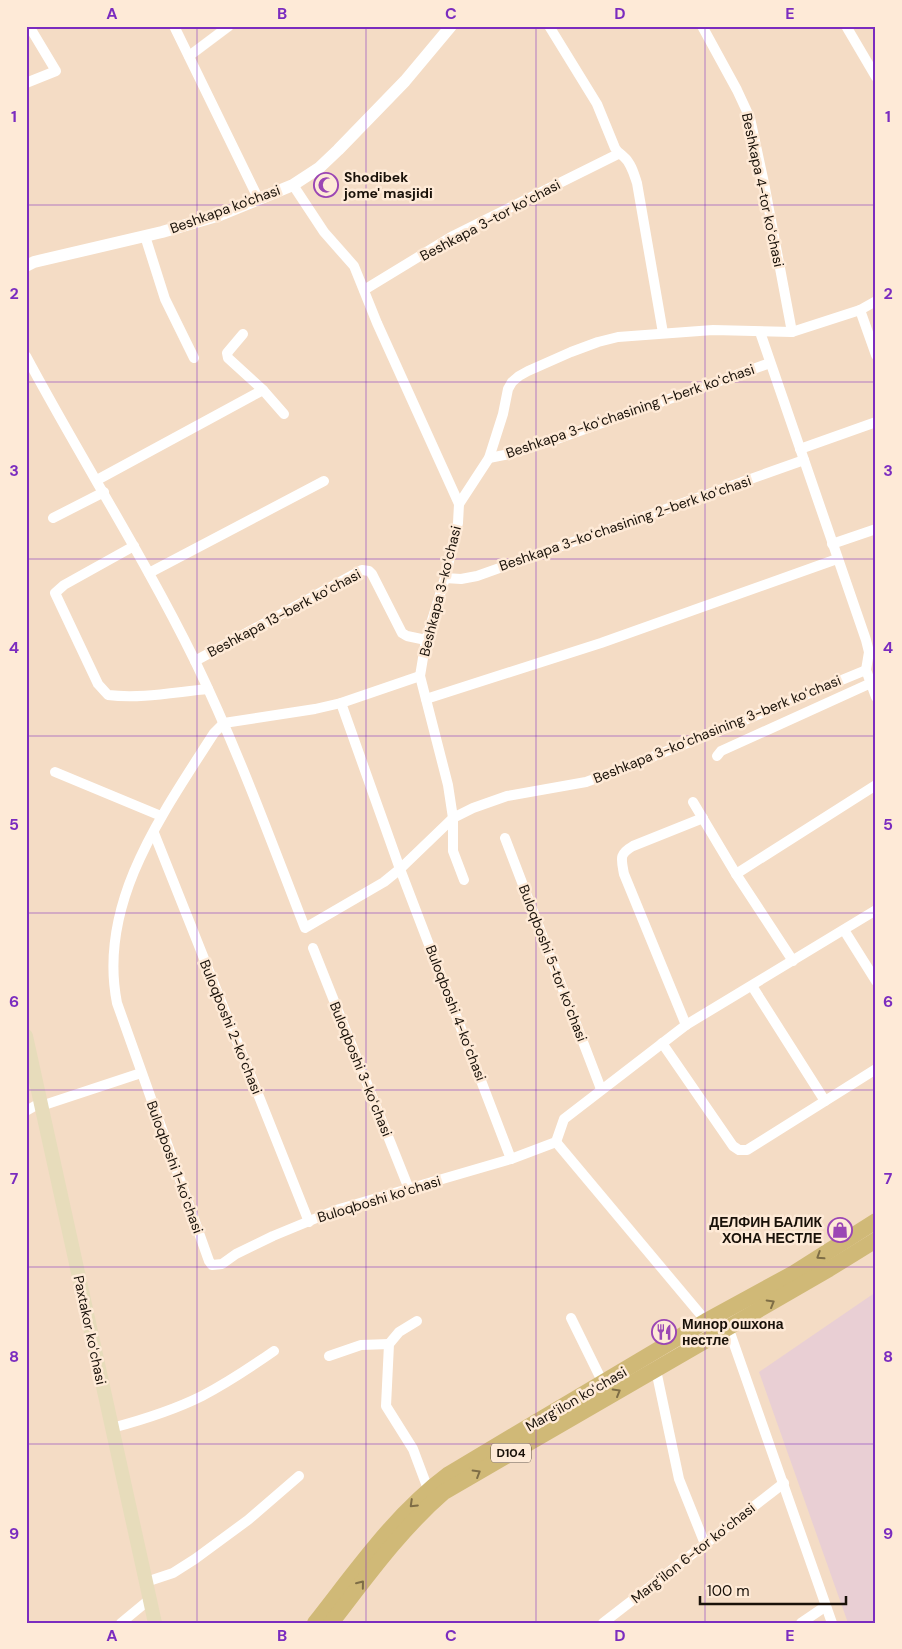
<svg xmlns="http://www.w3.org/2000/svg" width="902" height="1649" font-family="'DM Sans',sans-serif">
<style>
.industrial{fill:#e9cfd4}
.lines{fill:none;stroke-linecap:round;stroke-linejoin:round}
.minor{stroke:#fff;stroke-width:10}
.tertiary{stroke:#fff;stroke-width:12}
.secondary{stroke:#e7dcbb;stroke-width:14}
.primary{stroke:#d0b977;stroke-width:16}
.oneway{stroke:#7e6d46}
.grid{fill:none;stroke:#7b2cbf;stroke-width:1;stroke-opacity:0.55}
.labels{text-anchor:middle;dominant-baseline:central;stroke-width:5;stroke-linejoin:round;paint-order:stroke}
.shield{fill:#feead7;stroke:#5e5247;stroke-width:1}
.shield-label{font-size:12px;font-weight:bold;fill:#191109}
.poi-label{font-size:14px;font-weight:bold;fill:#191109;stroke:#feead7;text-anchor:start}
.street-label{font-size:14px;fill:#191109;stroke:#feead7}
.neatline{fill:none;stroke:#7b2cbf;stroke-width:2}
.grid-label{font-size:16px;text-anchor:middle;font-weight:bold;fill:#7b2cbf}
</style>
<rect width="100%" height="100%" fill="#f4dcc5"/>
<!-- industrial -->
<polygon class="industrial" points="876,1292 876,1623 848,1623 759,1372"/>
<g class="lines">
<!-- minor -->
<g class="minor">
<polyline points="174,26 258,198"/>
<path d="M549,26l48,78 18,44c3,5 5,5 9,9 7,6 10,17 13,26l26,150"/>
<polyline points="702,26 737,90 750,118 764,183 792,332"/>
<polyline points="846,26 876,77"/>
<polyline points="189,56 229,26"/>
<polyline points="26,83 56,71 29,26"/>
<polyline points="293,185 324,232 354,266 377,323 459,504"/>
<polyline points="145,236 165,299 194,358"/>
<polyline points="364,290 451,237 618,154"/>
<polyline points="860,310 876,355"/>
<polyline points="760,332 866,640 869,652 866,670 876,697"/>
<polyline points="243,334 227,353 228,358 263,390 284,414"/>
<path d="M26,356c55,103 118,201 169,305 42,87 75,177 110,267l79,-46 16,-13 53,-51 20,-10 34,-12 79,-14 25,-9 112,-44 143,-59"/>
<polyline points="800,449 876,422"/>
<polyline points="489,458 510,454 554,440 770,363"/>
<polyline points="97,480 263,390"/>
<polyline points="53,518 104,492"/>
<polyline points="832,544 876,529"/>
<path d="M134,546l-70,39 -9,8 43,91 10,11c33,4 67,-3 100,-6"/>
<polyline points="149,573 324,481"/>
<polyline points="445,578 461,579 477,576 804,460"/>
<polyline points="195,661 362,570 369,571 372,574 402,633 407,636 426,640"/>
<path d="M420,676l-79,27 -26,6 -91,14 -10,10c-51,80 -117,170 -97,270l92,258 3,4 10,-1 14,-10 37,-18 63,-26 175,-51 45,-17"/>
<polyline points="426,699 601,643 837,559"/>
<polyline points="341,703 400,869 511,1159"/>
<polyline points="717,756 721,751 871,683"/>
<polyline points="55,772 161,816"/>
<polyline points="693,802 736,874 793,961"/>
<polyline points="154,833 309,1222"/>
<polyline points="505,838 601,1089"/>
<polyline points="736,874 876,785"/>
<polyline points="464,880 453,851 453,818 448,785 420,676 426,640 445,578 458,523 459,504 489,458 503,414 508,389 512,382 519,376 528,371 571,352 598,342 618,337 713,330 792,332 860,310 876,301"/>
<polyline points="844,930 876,981"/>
<polyline points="313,948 409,1189"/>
<polyline points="752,986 825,1101"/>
<path d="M686,1025l-62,-151c-3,-16 -5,-20 9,-28l70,-28"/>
<polyline points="662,1043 733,1146 739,1150 747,1150 876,1069"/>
<polyline points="41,1106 141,1073"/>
<polyline points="26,1111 40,1103"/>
<polyline points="556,1142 564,1119 686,1025 876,910"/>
<polyline points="556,1142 706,1321"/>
<polyline points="571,1318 603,1383"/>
<polyline points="417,1321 399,1332 389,1344 386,1406 413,1449 428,1489"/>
<polyline points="728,1327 832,1623"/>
<polyline points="329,1356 361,1345 389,1344"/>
<polyline points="656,1370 679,1479 705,1544"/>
<path d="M112,1428c30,-8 62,-18 90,-32 25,-13 49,-29 72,-45"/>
<polyline points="146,1582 173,1573 195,1559 248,1520 299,1476"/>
<polyline points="121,1623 150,1599"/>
<polyline points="603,1623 784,1483"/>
<polyline points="801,1623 826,1606"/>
</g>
<!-- tertiary -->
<polyline class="tertiary" points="26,266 34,262 162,232 220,215 293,185 319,168 338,150 405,81 451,26"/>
<!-- secondary -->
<polyline class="secondary" points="26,1036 155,1623"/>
<!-- primary -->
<g class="primary">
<path d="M315,1623c41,-52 80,-109 134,-149l257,-153 88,-48 82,-52"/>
<path d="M331,1623c35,-45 69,-93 113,-131l385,-223 47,-29"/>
</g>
</g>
<!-- one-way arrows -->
<defs><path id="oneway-chevron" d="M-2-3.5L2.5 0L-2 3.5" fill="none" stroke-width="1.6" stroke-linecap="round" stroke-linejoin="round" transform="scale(1.25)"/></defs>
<g class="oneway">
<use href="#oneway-chevron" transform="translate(820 1256) rotate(147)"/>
<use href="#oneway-chevron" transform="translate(771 1303) rotate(-30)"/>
<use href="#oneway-chevron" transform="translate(617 1392) rotate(-30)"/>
<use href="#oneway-chevron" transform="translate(477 1473) rotate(-31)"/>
<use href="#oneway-chevron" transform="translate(413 1504) rotate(136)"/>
<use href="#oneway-chevron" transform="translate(361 1584) rotate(-51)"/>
</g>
<!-- grid -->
<path class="grid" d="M197,26v1597M366,26v1597M536,26v1597M705,26v1597M26,205h850M26,382h850M26,559h850M26,736h850M26,913h850M26,1090h850M26,1267h850M26,1444h850"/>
<!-- icons -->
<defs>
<symbol id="mosque-ring" viewBox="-11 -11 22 22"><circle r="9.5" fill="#feead7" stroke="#9b46b4" stroke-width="1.5"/><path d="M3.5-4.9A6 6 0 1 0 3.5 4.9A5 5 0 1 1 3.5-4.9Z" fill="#9b46b4"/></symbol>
<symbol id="shop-ring" viewBox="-11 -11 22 22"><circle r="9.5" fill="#feead7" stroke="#9b46b4" stroke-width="1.5"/><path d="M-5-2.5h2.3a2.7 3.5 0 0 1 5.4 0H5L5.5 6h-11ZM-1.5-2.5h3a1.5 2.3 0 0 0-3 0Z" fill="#9b46b4"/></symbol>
<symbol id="restaurant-ring" viewBox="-11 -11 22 22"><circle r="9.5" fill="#feead7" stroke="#9b46b4" stroke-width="1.5"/><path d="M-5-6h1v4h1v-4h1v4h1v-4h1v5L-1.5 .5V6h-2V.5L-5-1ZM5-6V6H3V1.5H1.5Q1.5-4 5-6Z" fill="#9b46b4"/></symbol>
</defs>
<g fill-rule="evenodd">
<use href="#mosque-ring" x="312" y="171" width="28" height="28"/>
<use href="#shop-ring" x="826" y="1216" width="28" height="28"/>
<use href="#restaurant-ring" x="650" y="1318" width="28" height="28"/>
</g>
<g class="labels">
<!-- shield labels -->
<rect class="shield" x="491" y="1443.5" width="40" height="19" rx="4"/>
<g class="shield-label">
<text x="511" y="1453">D104</text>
</g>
<!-- poi labels -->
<g class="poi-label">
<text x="344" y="177">Shodibek<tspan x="344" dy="16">jome' masjidi</tspan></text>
<text x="822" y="1222" text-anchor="end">ДЕЛФИН БАЛИК<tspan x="822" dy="16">ХОНА НЕСТЛЕ</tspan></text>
<text x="682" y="1324">Минор ошхона<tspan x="682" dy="16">нестле</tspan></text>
</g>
<!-- street labels -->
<g class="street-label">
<text transform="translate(763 190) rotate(78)">Beshkapa 4-tor koʻchasi</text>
<text transform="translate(225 209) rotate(-20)">Beshkapa ko'chasi</text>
<text transform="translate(490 220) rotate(-28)">Beshkapa 3-tor koʻchasi</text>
<text transform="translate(630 411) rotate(-19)">Beshkapa 3-koʻchasining 1-berk koʻchasi</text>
<text transform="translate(625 523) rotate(-19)">Beshkapa 3-koʻchasining 2-berk koʻchasi</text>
<text transform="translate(440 591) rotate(-76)">Beshkapa 3-koʻchasi</text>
<text transform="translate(284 613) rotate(-28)">Beshkapa 13-berk koʼchasi</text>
<text transform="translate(717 729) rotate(-22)">Beshkapa 3-koʻchasining 3-berk koʻchasi</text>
<text transform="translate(553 963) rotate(69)">Buloqboshi 5-tor koʻchasi</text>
<text transform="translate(456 1013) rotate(69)">Buloqboshi 4-koʻchasi</text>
<text transform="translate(231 1027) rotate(68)">Buloqboshi 2-koʻchasi</text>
<text transform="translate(361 1069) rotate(68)">Buloqboshi 3-koʻchasi</text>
<text transform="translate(175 1167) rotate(70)">Buloqboshi 1-koʻchasi</text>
<text transform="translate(379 1199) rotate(-17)">Buloqboshi koʻchasi</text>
<text transform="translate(90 1330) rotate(78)">Paxtakor koʻchasi</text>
<text transform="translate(576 1399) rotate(-30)">Margʻilon koʻchasi</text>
<text transform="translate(693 1553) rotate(-38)">Margʻilon 6-tor koʻchasi</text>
</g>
</g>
<!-- border -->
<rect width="902" height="1649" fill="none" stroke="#feead7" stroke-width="55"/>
<!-- scale -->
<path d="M700 1596v8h146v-8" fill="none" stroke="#191109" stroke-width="2.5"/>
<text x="707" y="1596" font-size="15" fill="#191109" stroke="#feead7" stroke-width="4" paint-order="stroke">100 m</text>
<rect x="28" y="28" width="846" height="1594" class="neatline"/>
<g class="grid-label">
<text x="112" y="19">A</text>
<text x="282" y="19">B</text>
<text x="451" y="19">C</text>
<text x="620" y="19">D</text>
<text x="790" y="19">E</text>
<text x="14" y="122">1</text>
<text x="888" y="122">1</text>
<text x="14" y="299">2</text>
<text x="888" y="299">2</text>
<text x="14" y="476">3</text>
<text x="888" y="476">3</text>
<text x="14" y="653">4</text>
<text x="888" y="653">4</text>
<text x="14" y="830">5</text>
<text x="888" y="830">5</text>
<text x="14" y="1007">6</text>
<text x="888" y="1007">6</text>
<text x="14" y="1184">7</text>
<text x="888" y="1184">7</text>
<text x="14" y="1362">8</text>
<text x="888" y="1362">8</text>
<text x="14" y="1539">9</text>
<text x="888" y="1539">9</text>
<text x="112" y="1641">A</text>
<text x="282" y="1641">B</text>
<text x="451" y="1641">C</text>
<text x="620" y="1641">D</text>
<text x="790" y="1641">E</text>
</g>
</svg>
